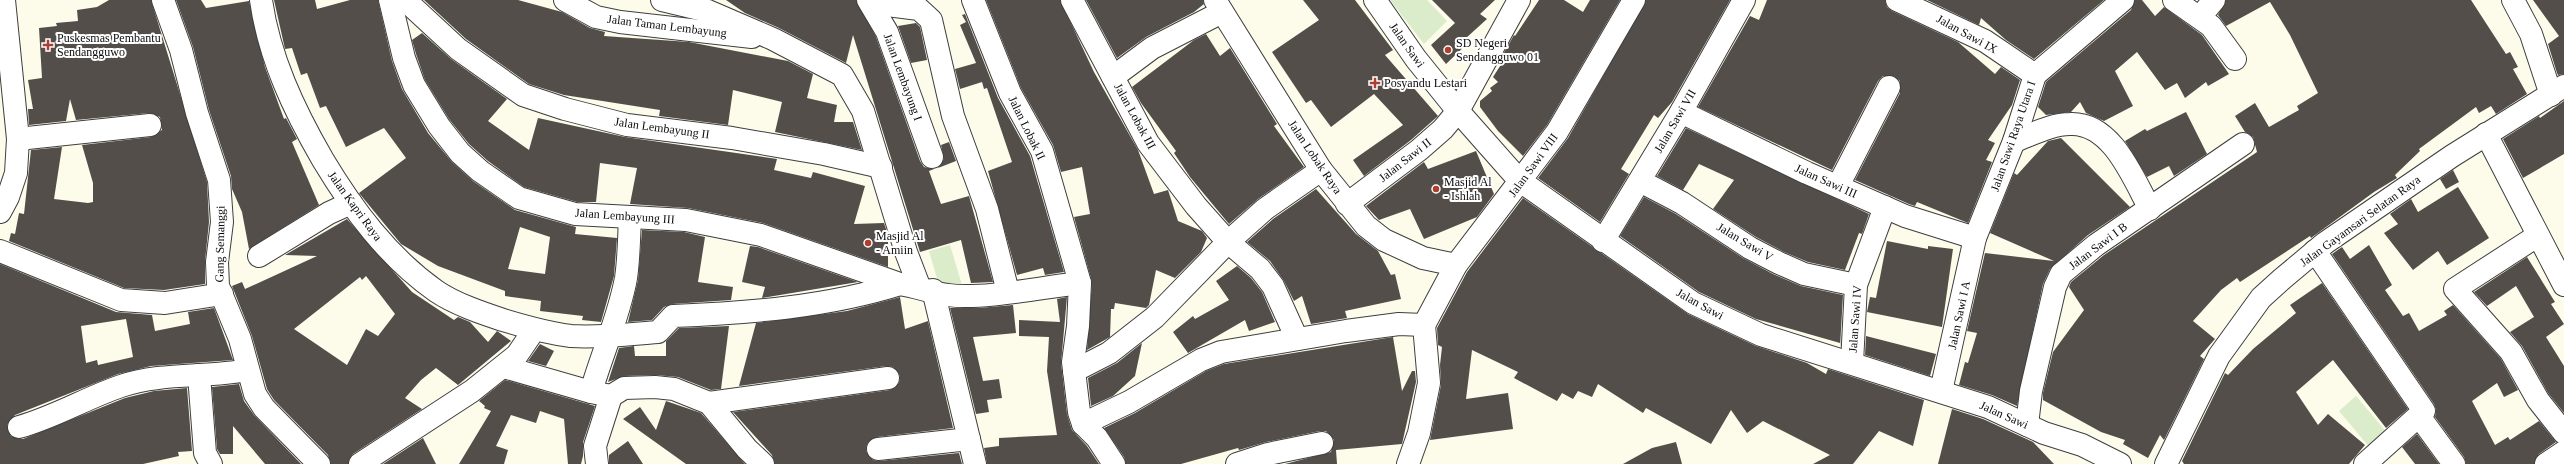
<svg xmlns="http://www.w3.org/2000/svg" width="2564" height="464" font-family="'Times New Roman',serif">
<style>
.pitch{fill:#daecc9}
.building{fill:#534e49;fill-rule:evenodd}
.lines{fill:none;stroke-linecap:round;stroke-linejoin:round}
.minor-casing{stroke:#3e3e3e;stroke-width:24}
.minor{stroke:#fff;stroke-width:22}
.poi-dot{fill:#ad3f31;stroke:#fff;stroke-width:1.5}
.labels{text-anchor:middle;dominant-baseline:central;stroke-width:4;stroke-linejoin:round;paint-order:stroke}
.street-label{font-size:12px;fill:#0b0b0b;stroke:#fff}
.poi-label{font-size:12px;fill:#0b0b0b;stroke:#fff;text-anchor:start}
</style>
<rect width="100%" height="100%" fill="#fdfceb"/>
<!-- pitch -->
<g class="pitch">
<polygon points="1390,0 1427,0 1447,21 1424,44"/>
<polygon points="950,245 962,285 941,292 929,251"/>
<polygon points="2356,396 2388,434 2371,449 2339,411"/>
</g>
<!-- building -->
<g class="building">
<polygon points="109,0 151,0 207,182 209,222 205,261 205,284 164,290 124,288 9,241 11,233 15,234 19,213 24,214 31,150 62,147 54,199 88,203 93,202 93,183 82,145 151,137 162,130 160,117 149,113 76,120 70,99 66,121 29,125 28,109 33,109 28,80 42,78 39,28 57,26 56,23 78,21 77,10 97,7"/>
<polygon points="176,0 201,0 206,8 249,1 265,67 284,119 286,118 297,139 292,142 319,205 249,249 242,212 232,189 231,176 209,110 193,47"/>
<path d="M274,0h41l2,9 33,-9h28l14,61 10,28 26,44 24,29 21,19 42,29 61,17 -1,7 42,4 -3,38 -13,46 -19,-2 1,-4 -43,-5 1,-10 -36,-5v-5l-67,-25 -37,-22 -42,-51 47,-35 -22,-30 -38,19 -20,-41 -6,2 -13,-35 -6,2 -9,-27 -7,1zM520,227l30,10 -5,37 -37,-5z"/>
<polygon points="424,0 518,0 562,12 590,28 605,32 604,36 689,42 788,61 813,74 807,98 837,105 834,122 853,122 862,150 775,132 782,102 733,90 728,125 659,116 660,110 564,95 529,84 466,39"/>
<polygon points="726,0 856,0 876,37 920,161 924,167 934,169 929,171 941,204 969,196 993,282 971,283 961,240 920,252 853,35 846,63 779,28 745,13"/>
<polygon points="986,0 1060,0 1094,72 1138,150 1154,194 1168,190 1178,221 1202,231 1207,238 1201,252 1175,278 1156,270 1149,305 1146,308 1115,303 1114,309 1111,309 1110,337 1087,350 1092,282 1074,217 1090,214 1082,167 1061,172 1053,145 1021,88"/>
<polygon points="1086,0 1203,0 1204,4 1194,12 1146,37 1117,58"/>
<polygon points="1303,0 1355,0 1393,50 1385,55 1438,116 1411,140 1364,176 1353,160 1403,125 1374,94 1331,127 1311,100 1306,103 1272,52 1319,20"/>
<polygon points="1432,0 1495,0 1480,14 1487,19 1466,38 1469,42 1446,64 1431,45 1455,23"/>
<polygon points="1539,0 1564,0 1583,12 1590,0 1620,0 1547,125 1523,156 1498,131 1480,107 1480,101 1492,91 1490,88 1498,82 1493,77 1504,60 1501,58 1514,35 1515,36"/>
<polygon points="1646,0 1730,0 1672,102 1658,118 1654,115 1621,169 1629,174 1600,222 1538,178 1568,138"/>
<polygon points="1767,0 1885,0 1887,7 1892,11 1958,42 1995,74 2001,67 2020,80 2012,105 1988,140 1995,143 1986,160 1992,162 1968,223 1917,202 1915,206 1909,204 1855,180 1900,93 1900,81 1894,76 1883,76 1878,81 1832,170 1698,107 1750,16 1759,20"/>
<polygon points="1927,0 2104,0 2034,59 2006,40 1981,18 1979,25"/>
<polygon points="2135,0 2142,0 2155,16 2164,7 2202,35 2229,74 2208,86 2206,82 2185,98 2177,83 2165,90 2137,52 2115,71 2133,106 2104,121 2086,113 2080,102 2071,112 2046,115 2038,107 2046,82 2131,10"/>
<polygon points="2226,0 2471,0 2506,54 2510,52 2518,67 2513,69 2527,94 2496,114 2491,106 2479,113 2476,107 2419,149 2420,151 2395,175 2397,178 2374,192 2311,238 2310,236 2240,282 2237,278 2221,290 2193,321 2215,339 2200,356 2204,359 2164,440 2160,435 2148,458 2123,444 2125,440 2101,432 2043,400 2043,393 2053,352 2084,310 2069,287 2071,282 2104,255 2257,152 2253,137 2245,132 2235,116 2255,103 2269,127 2299,110 2297,106 2318,93 2290,35 2270,2 2226,26 2218,15"/>
<polygon points="2533,0 2564,0 2564,74 2558,75 2557,73 2548,44 2559,36"/>
<polygon points="965,14 998,98 1030,156 1064,272 1045,275 1043,268 1017,275 988,171 1012,162 987,88 984,89 982,82 960,89 955,69 976,63 960,25 966,22 962,15"/>
<polygon points="916,23 920,27 927,60 911,63 898,26"/>
<polygon points="422,33 451,59 507,99 488,121 529,150 538,118 625,137 777,159 774,170 811,178 813,172 865,186 854,224 884,223 888,235 888,267 763,223 688,208 630,204 637,168 600,163 596,202 577,202 524,187 488,161 469,144 449,119 425,80 416,54 412,40"/>
<polygon points="1206,34 1220,56 1230,48 1277,124 1274,126 1304,167 1258,199 1229,224 1190,177 1174,153 1176,151 1141,103 1132,87 1194,40"/>
<polygon points="2564,101 2564,154 2523,178 2503,139 2539,116 2540,118"/>
<polygon points="2186,112 2207,154 2174,176 2169,166 2147,177 2125,141 2145,129 2147,131"/>
<polygon points="1686,128 1869,214 1862,234 1859,233 1845,270 1808,262 1784,252 1756,237 1713,209 1734,180 1699,164 1683,190 1657,176"/>
<polygon points="2061,138 2130,207 2088,235 2050,269 2043,284 2017,406 1992,395 1959,385 1965,362 1968,363 1977,333 1967,331 1985,253 2054,261 1990,233 2014,173 2017,175 2048,141"/>
<polygon points="949,142 956,161 938,168 944,159 941,145"/>
<polygon points="1476,151 1494,194 1477,217 1424,239 1410,209 1379,220 1366,206 1424,162 1428,169"/>
<polygon points="2453,170 2459,182 2446,189 2440,179"/>
<polygon points="2458,187 2489,238 2447,265 2438,251 2413,270 2384,233 2398,224 2390,214 2411,199 2418,212"/>
<polygon points="1316,189 1356,234 1378,251 1391,275 1395,274 1401,299 1345,311 1347,318 1311,324 1302,296 1294,301 1284,281 1270,261 1247,242 1273,219"/>
<polygon points="1644,197 1676,214 1743,258 1773,274 1801,286 1843,295 1840,347 1840,343 1756,319 1699,292 1620,236"/>
<polygon points="1523,198 1688,314 1756,346 1807,363 1826,374 1828,369 1924,400 1913,446 1879,431 1853,464 1813,464 1830,455 1763,421 1747,433 1731,410 1711,444 1646,408 1643,413 1598,384 1592,397 1578,391 1573,399 1562,393 1557,401 1514,378 1518,372 1472,350 1466,399 1508,393 1513,429 1430,440 1441,385 1440,365 1442,347 1438,345 1437,328 1467,272"/>
<path d="M347,219l65,73 42,28 4,-3 12,5 18,20 9,-11 14,10 -53,44 -22,-17 -15,12 -16,18 17,11 -69,45 -5,10h-17l-3,-9 -54,-55 -7,-11 -15,-53 -20,-50 10,-4 3,7 72,-33 -32,-1zM366,276l29,38 -17,22 -12,-7 -19,36 -53,-36 66,-52 2,3z"/>
<polygon points="642,230 684,232 705,237 698,282 733,287 731,300 672,304 664,307 652,320 628,322 638,280"/>
<polygon points="1887,241 1928,249 1928,246 1953,249 1942,327 1867,312 1870,297 1876,298"/>
<polygon points="2369,245 2392,285 2385,290 2403,316 2409,313 2419,331 2447,315 2444,311 2453,305 2501,359 2518,390 2504,397 2497,383 2472,401 2495,445 2508,437 2510,440 2539,421 2556,442 2539,454 2534,464 2466,464 2464,457 2435,417 2436,410 2434,404 2332,254 2342,247 2350,259"/>
<polygon points="750,246 758,247 858,282 762,298 765,287 742,282"/>
<polygon points="2527,257 2555,302 2551,304 2564,324 2546,337 2564,366 2564,413 2548,393 2522,346 2510,332 2534,317 2516,286 2487,306 2474,292"/>
<path d="M0,264l116,48 36,3 3,16 35,-7 -2,-12 26,-4 19,52 -82,6 -33,8 -103,41 -8,10 4,11 12,3 102,-41 29,-7 33,-3 5,63 -14,1 1,4 -36,8h-143zM126,319l7,38 -35,8 -1,-5 -11,3 -5,-37z"/>
<polygon points="1237,266 1251,278 1262,292 1275,322 1249,331 1245,320 1188,353 1173,332 1193,316 1195,319 1229,300 1216,281"/>
<polygon points="2322,283 2408,409 2386,428 2333,360 2296,392 2318,425 2328,414 2365,445 2349,464 2184,464 2182,461 2225,373 2228,375 2253,349 2296,313 2290,305"/>
<polygon points="900,297 905,329 928,321 953,428 877,437 867,444 866,451 873,460 879,461 959,453 962,464 775,464 772,455 733,412 890,390 899,383 900,376 893,367 886,366 739,386 756,323 847,311"/>
<polygon points="1067,297 1061,363 1067,414 1072,430 1087,446 1099,464 987,464 984,448 999,446 999,438 1057,435 1047,371 1049,337 1019,336 1019,320 1060,322 1057,299"/>
<polygon points="1013,305 1016,333 973,337 983,381 999,379 1002,398 987,400 989,412 976,414 950,308 979,308"/>
<polygon points="729,326 721,389 711,390 678,377 656,375 624,376 608,382 619,348 634,346 635,356 666,356 666,341 679,328"/>
<polygon points="1866,336 1936,354 1930,376 1865,355"/>
<polygon points="1393,337 1402,391 1412,371 1415,371 1416,382 1402,444 1336,450 1337,464 1285,464 1331,452 1334,440 1326,431 1320,431 1266,442 1239,450 1238,448 1181,464 1126,464 1124,457 1104,428 1135,413 1206,371 1224,364"/>
<polygon points="1142,343 1135,376 1113,396 1091,406 1088,378 1117,363"/>
<polygon points="540,344 554,351 546,366 528,361"/>
<polygon points="505,380 595,406 583,442 583,456 581,464 568,464 564,419 540,411 536,423 511,415 496,446 508,450 504,464 459,464 491,411 484,408 485,406 479,401"/>
<polygon points="239,384 244,401 254,415 301,464 265,464 233,426 233,454 220,454 217,449 212,387"/>
<polygon points="666,401 701,413 745,464 686,464 623,419 640,407 656,430"/>
<polygon points="1952,409 1983,419 2033,442 2054,464 1938,464"/>
<polygon points="2417,434 2439,464 2415,464 2402,447"/>
<polygon points="423,438 436,464 383,464"/>
<polygon points="628,441 643,464 609,464 609,455"/>
<polygon points="1676,442 1682,464 1623,464 1652,448"/>
</g>
<g class="lines">
<defs>
<g id="minor">
<polyline points="163,0 181,50 197,113 219,180 222,222 217,262 218,286 240,339 255,394 264,408 319,464"/>
<path d="M261,0c8,57 33,110 62,160 30,50 65,97 113,131 19,13 46,22 67,29 23,7 44,13 68,16 29,2 58,-2 87,-4l15,-16c76,-3 154,-9 227,-32"/>
<path d="M390,0l14,58 10,27 25,41 21,27 20,18 39,27 56,16 111,6 75,15 139,49c16,2 31,9 48,11 34,5 96,-8 132,-12"/>
<polyline points="405,0 458,49 523,95 565,109 627,125 732,138 824,154 881,167"/>
<polyline points="565,0 596,17 620,22 752,37"/>
<polyline points="662,0 708,11 773,39 842,75 863,111 906,252 919,286"/>
<polyline points="868,0 887,32 932,157"/>
<polyline points="973,0 1010,93 1042,151 1080,283 1078,326 1073,362 1079,412 1083,424 1097,438 1114,464"/>
<polyline points="1072,0 1148,143 1196,206 1228,242 1260,269 1273,286 1297,339"/>
<polyline points="1215,0 1321,170 1366,226 1384,240 1423,258 1456,265"/>
<polyline points="1375,0 1416,59 1458,111 1519,180 1693,303 1761,335 1988,407 2044,433 2082,445 2120,464"/>
<polyline points="1897,0 1985,41 2035,75"/>
<polyline points="2174,0 2211,26 2235,59"/>
<polyline points="2513,0 2531,34 2551,95"/>
<polyline points="871,3 919,9 931,20 953,116 987,209 1008,292"/>
<polyline points="2200,17 2214,0"/>
<polyline points="1113,77 1152,48 1222,12"/>
<polyline points="1681,112 1807,173 1905,216 1975,238"/>
<polyline points="2486,134 2564,285"/>
<polyline points="18,139 150,125"/>
<path d="M2014,141c17,-6 37,-17 56,-17 42,-2 63,54 80,85"/>
<polyline points="1640,181 1682,203 1750,248 1779,263 1804,274 1856,285"/>
<polyline points="1838,186 1889,87"/>
<polyline points="1347,204 1419,150 1443,129 1458,111 1519,0"/>
<polyline points="0,212 8,197 16,173 18,139 4,0"/>
<polyline points="2537,236 2455,289 2511,352 2538,400 2564,433"/>
<polyline points="1603,241 1681,112 1744,0"/>
<polyline points="0,251 121,300 165,303 222,294"/>
<polyline points="2315,251 2424,411 2365,464"/>
<polyline points="259,256 329,213 351,203"/>
<polyline points="933,290 975,464"/>
<polyline points="1424,325 1456,265 1557,132 1634,0"/>
<polyline points="1852,363 1856,285 1885,207"/>
<polyline points="504,367 591,392"/>
<polyline points="1074,371 1109,353 1155,317 1228,242 1265,209 1321,170"/>
<polyline points="199,375 205,453 211,464"/>
<polyline points="1941,391 1975,238 2014,141 2035,75 2123,0"/>
<path d="M611,396l-20,-4c11,-39 28,-75 35,-114 3,-20 3,-41 4,-61"/>
<polyline points="709,403 888,378"/>
<polyline points="2419,416 2454,464"/>
<polyline points="1083,424 1129,402 1201,360 1221,352 1346,331 1399,324 1424,325"/>
<polyline points="2027,425 2031,391 2055,287 2061,274 2096,245 2243,144"/>
<path d="M19,427c36,-10 67,-29 102,-41 41,-14 85,-8 127,-16"/>
<polyline points="878,449 969,439"/>
<polyline points="360,464 472,391 517,355 534,330"/>
<polyline points="597,464 595,446 611,396 624,388 655,387 674,389 709,403 747,449 763,464"/>
<polyline points="1237,464 1268,454 1322,443"/>
<polyline points="1408,464 1419,433 1429,383 1424,325"/>
<polyline points="2166,464 2219,356 2261,298 2282,279 2325,243 2452,156 2564,86"/>
<polyline points="2546,464 2564,452"/>
</g>
</defs>
<!-- minor casing -->
<use href="#minor" class="minor-casing"/>
<!-- minor -->
<use href="#minor" class="minor"/>
</g>
<!-- markers -->
<g class="poi-dot">
<path d="M46 39h4v4h4v4h-4v4h-4v-4h-4v-4h4z"/>
<circle cx="1448" cy="50" r="4"/>
<path d="M1373 77h4v4h4v4h-4v4h-4v-4h-4v-4h4z"/>
<circle cx="1436" cy="189" r="4"/>
<circle cx="868" cy="243" r="4"/>
</g>
<g class="labels">
<!-- street labels -->
<g class="street-label">
<text transform="translate(667 26) rotate(7)">Jalan Taman Lembayung</text>
<text transform="translate(1967 34) rotate(29)">Jalan Sawi IX</text>
<text transform="translate(1407 45) rotate(55)">Jalan Sawi</text>
<text transform="translate(903 77) rotate(70)">Jalan Lembayung I</text>
<text transform="translate(1135 116) rotate(61)">Jalan Lobak III</text>
<text transform="translate(1675 121) rotate(-60)">Jalan Sawi VII</text>
<text transform="translate(662 128) rotate(8)">Jalan Lembayung II</text>
<text transform="translate(1027 128) rotate(64)">Jalan Lobak II</text>
<text transform="translate(2013 136) rotate(-71)">Jalan Sawi Raya Utara I</text>
<text transform="translate(1315 157) rotate(56)">Jalan Lobak Raya</text>
<text transform="translate(1405 160) rotate(-38)">Jalan Sawi II</text>
<text transform="translate(1533 165) rotate(-54)">Jalan Sawi VIII</text>
<text transform="translate(1826 181) rotate(24)">Jalan Sawi III</text>
<text transform="translate(355 206) rotate(54)">Jalan Kapri Raya</text>
<text transform="translate(625 216) rotate(4)">Jalan Lembayung III</text>
<text transform="translate(2360 221) rotate(-36)">Jalan Gayamsari Selatan Raya</text>
<text transform="translate(1745 242) rotate(31)">Jalan Sawi V</text>
<text transform="translate(220 244) rotate(-89)">Gang Semanggi</text>
<text transform="translate(2098 246) rotate(-37)">Jalan Sawi I B</text>
<text transform="translate(1700 304) rotate(29)">Jalan Sawi</text>
<text transform="translate(1959 315) rotate(-78)">Jalan Sawi I A</text>
<text transform="translate(1855 319) rotate(-86)">Jalan Sawi IV</text>
<text transform="translate(2004 415) rotate(24)">Jalan Sawi</text>
</g>
<!-- poi labels -->
<g class="poi-label">
<text x="57" y="38">Puskesmas Pembantu<tspan x="57" dy="14">Sendangguwo</tspan></text>
<text x="1456" y="43">SD Negeri<tspan x="1456" dy="14">Sendangguwo 01</tspan></text>
<text x="1384" y="83">Posyandu Lestari</text>
<text x="1444" y="182">Masjid Al<tspan x="1444" dy="14">- Ishlah</tspan></text>
<text x="876" y="236">Masjid Al<tspan x="876" dy="14">- Amiin</tspan></text>
</g>
</g>
</svg>
